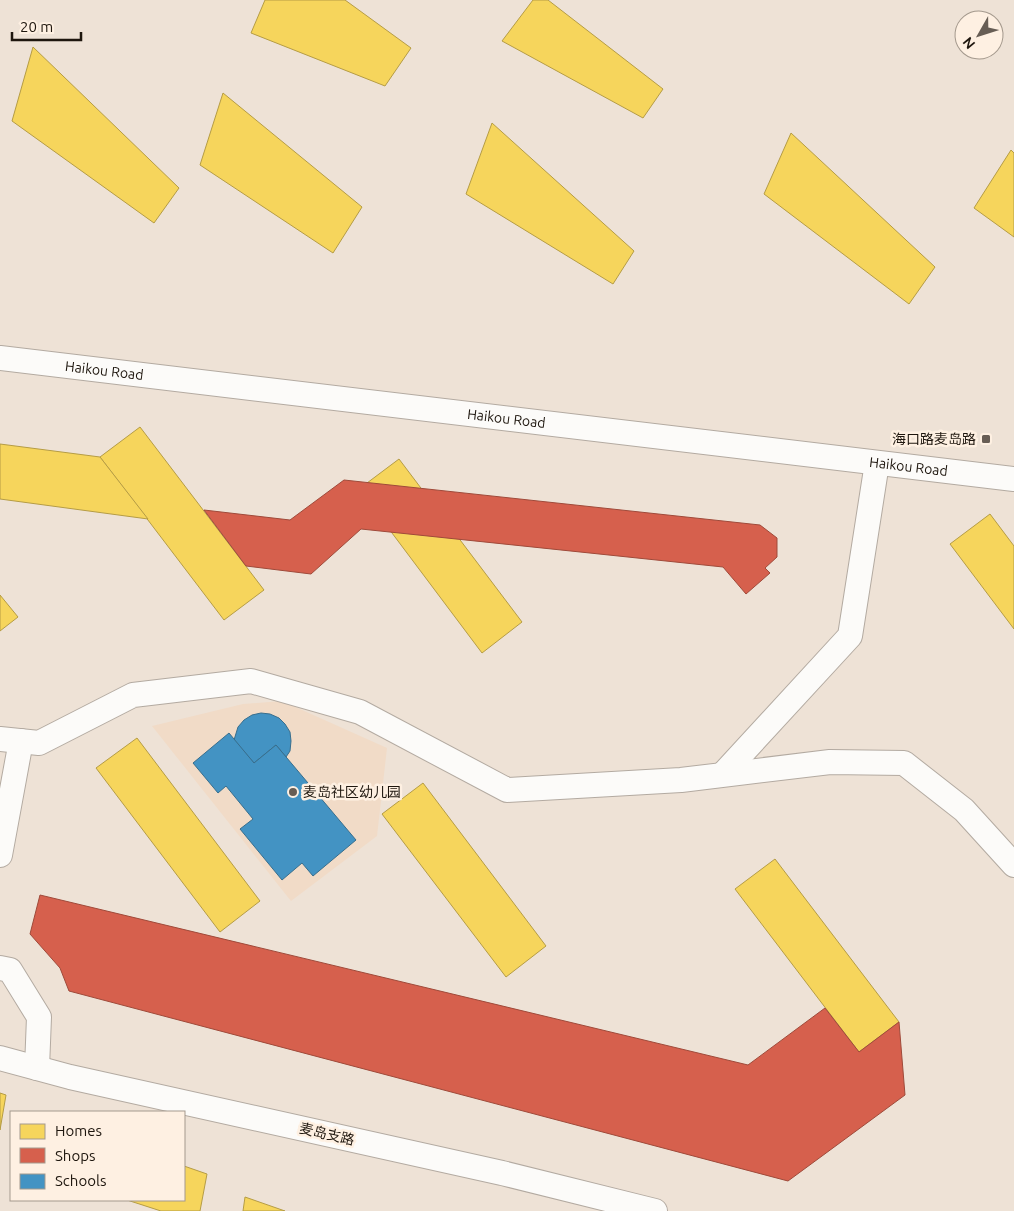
<svg xmlns="http://www.w3.org/2000/svg" width="1014" height="1211" font-family="Ubuntu,'Noto Sans SC',sans-serif">
<style>
.built{fill:#f1dbc7}
.homes{fill:#f6d55c;stroke:#b59c45}
.shops{fill:#d6604d;stroke:#9f4a3a}
.schools{fill:#4393c3;stroke:#386e8d}
.lines{fill:none;stroke-linecap:round;stroke-linejoin:round}
.minor-casing{stroke:#b3aaa1;stroke-width:26}
.minor{stroke:#fcfbf9;stroke-width:24}
.poi-dot{fill:#675d54;stroke:#fef0e2;stroke-width:2}
.labels{text-anchor:middle;dominant-baseline:central;stroke-width:5;stroke-linejoin:round;paint-order:stroke}
.street-label{font-size:14px;fill:#1e160e;stroke:#fef0e2}
.poi-label{font-size:14px;fill:#1e160e;stroke:#fef0e2;text-anchor:end}
</style>
<rect width="100%" height="100%" fill="#eee2d6"/>
<!-- built -->
<polygon class="built" points="282,701 387,748 377,836 291,901 152,726 243,704"/>
<!-- homes -->
<g class="homes">
<polygon points="265,0 345,0 411,48 385,86 251,33"/>
<polygon points="533,0 548,0 663,89 643,118 502,41"/>
<polygon points="33,47 179,188 154,223 12,121"/>
<polygon points="223,93 362,207 333,253 200,165"/>
<polygon points="492,123 634,251 613,284 466,194"/>
<polygon points="791,133 935,267 909,304 764,194"/>
<polygon points="1011,150 1014,153 1014,237 974,208"/>
<polygon points="140,427 264,590 224,620 100,457"/>
<polygon points="0,444 100,457 148,519 0,499"/>
<polygon points="399,459 522,622 482,653 359,489"/>
<polygon points="990,514 1014,546 1014,629 950,544"/>
<polygon points="0,595 18,617 0,631"/>
<polygon points="137,738 260,901 220,932 96,768"/>
<polygon points="423,783 546,946 506,977 382,814"/>
<polygon points="775,859 899,1022 859,1052 735,889"/>
<polygon points="0,1093 6,1095 0,1130"/>
<polygon points="184,1166 207,1174 200,1211 161,1211 127,1200 184,1200"/>
<polygon points="245,1197 285,1211 243,1211"/>
</g>
<!-- shops -->
<g class="shops">
<polygon points="344,480 760,525 777,538 777,557 765,568 770,573 746,594 723,567 361,529 311,574 246,566 204,510 290,520"/>
<polygon points="40,895 748,1065 825,1008 859,1052 899,1022 905,1095 788,1181 69,991 60,968 30,934"/>
</g>
<!-- schools -->
<g class="schools">
<polygon points="261,713 270,714 279,718 285,724 290,732 291,741 290,751 286,757 276,745 254,763 234,740 238,727 244,720 252,715"/>
<polygon points="229,733 254,763 276,745 356,840 313,876 302,863 282,880 240,829 253,819 226,786 218,793 193,763"/>
</g>
<g class="lines">
<defs>
<g id="minor">
<path id="s1" d="M0,358l1014,121"/>
<polyline points="0,739 39,743 133,695 251,681 360,712 507,790 681,780 830,762 904,763 964,810 1014,865"/>
<polyline points="723,774 850,636 877,463"/>
<polyline points="0,855 21,741"/>
<polyline points="0,968 10,970 39,1017 37,1068"/>
<polyline points="0,1058 70,1077 502,1173 655,1211"/>
</g>
</defs>
<!-- minor casing -->
<use href="#minor" class="minor-casing"/>
<!-- minor -->
<use href="#minor" class="minor"/>
</g>
<!-- markers -->
<g class="poi-dot">
<rect x="981" y="434" width="10" height="10" rx="2.5"/>
<circle cx="293" cy="792" r="5"/>
</g>
<g class="labels">
<!-- street labels -->
<g class="street-label">
<text stroke="none"><textPath href="#s1" startOffset="105">Haikou Road</textPath></text>
<text stroke="none"><textPath href="#s1" startOffset="510">Haikou Road</textPath></text>
<text stroke="none"><textPath href="#s1" startOffset="915">Haikou Road</textPath></text>
<text transform="translate(327 1134) rotate(13)">麦岛支路</text>
</g>
<!-- poi labels -->
<g class="poi-label">
<text x="976" y="439">海口路麦岛路</text>
<text x="303" y="792" text-anchor="start">麦岛社区幼儿园</text>
</g>
</g>
<!-- legend -->
<rect x="10" y="1111" width="175" height="90" fill="#fef0e2" stroke="#a4998d"/>
<rect x="20" y="1124" width="25" height="15" fill="#f6d55c" stroke="#a4998d"/>
<text x="55" y="1136" font-size="15" fill="#1e160e">Homes</text>
<rect x="20" y="1148" width="25" height="15" fill="#d6604d" stroke="#a4998d"/>
<text x="55" y="1161" font-size="15" fill="#1e160e">Shops</text>
<rect x="20" y="1174" width="25" height="15" fill="#4393c3" stroke="#a4998d"/>
<text x="55" y="1186" font-size="15" fill="#1e160e">Schools</text>
<!-- north arrow -->
<g transform="translate(979 35) rotate(231)"><circle r="24" fill="#fef0e2" stroke="#a4998d"/>
<path d="M0-4L9 19L0 12L-9 19Z" fill="#675d54"/>
<text y="-8" font-size="14" font-weight="bold" text-anchor="middle" fill="#1e160e">N</text>
</g>
<!-- scale -->
<path d="M12 32v8h69v-8" fill="none" stroke="#1e160e" stroke-width="2.5"/>
<text x="20" y="32" font-size="15" fill="#1e160e" stroke="#fef0e2" stroke-width="4" paint-order="stroke">20 m</text>
</svg>
